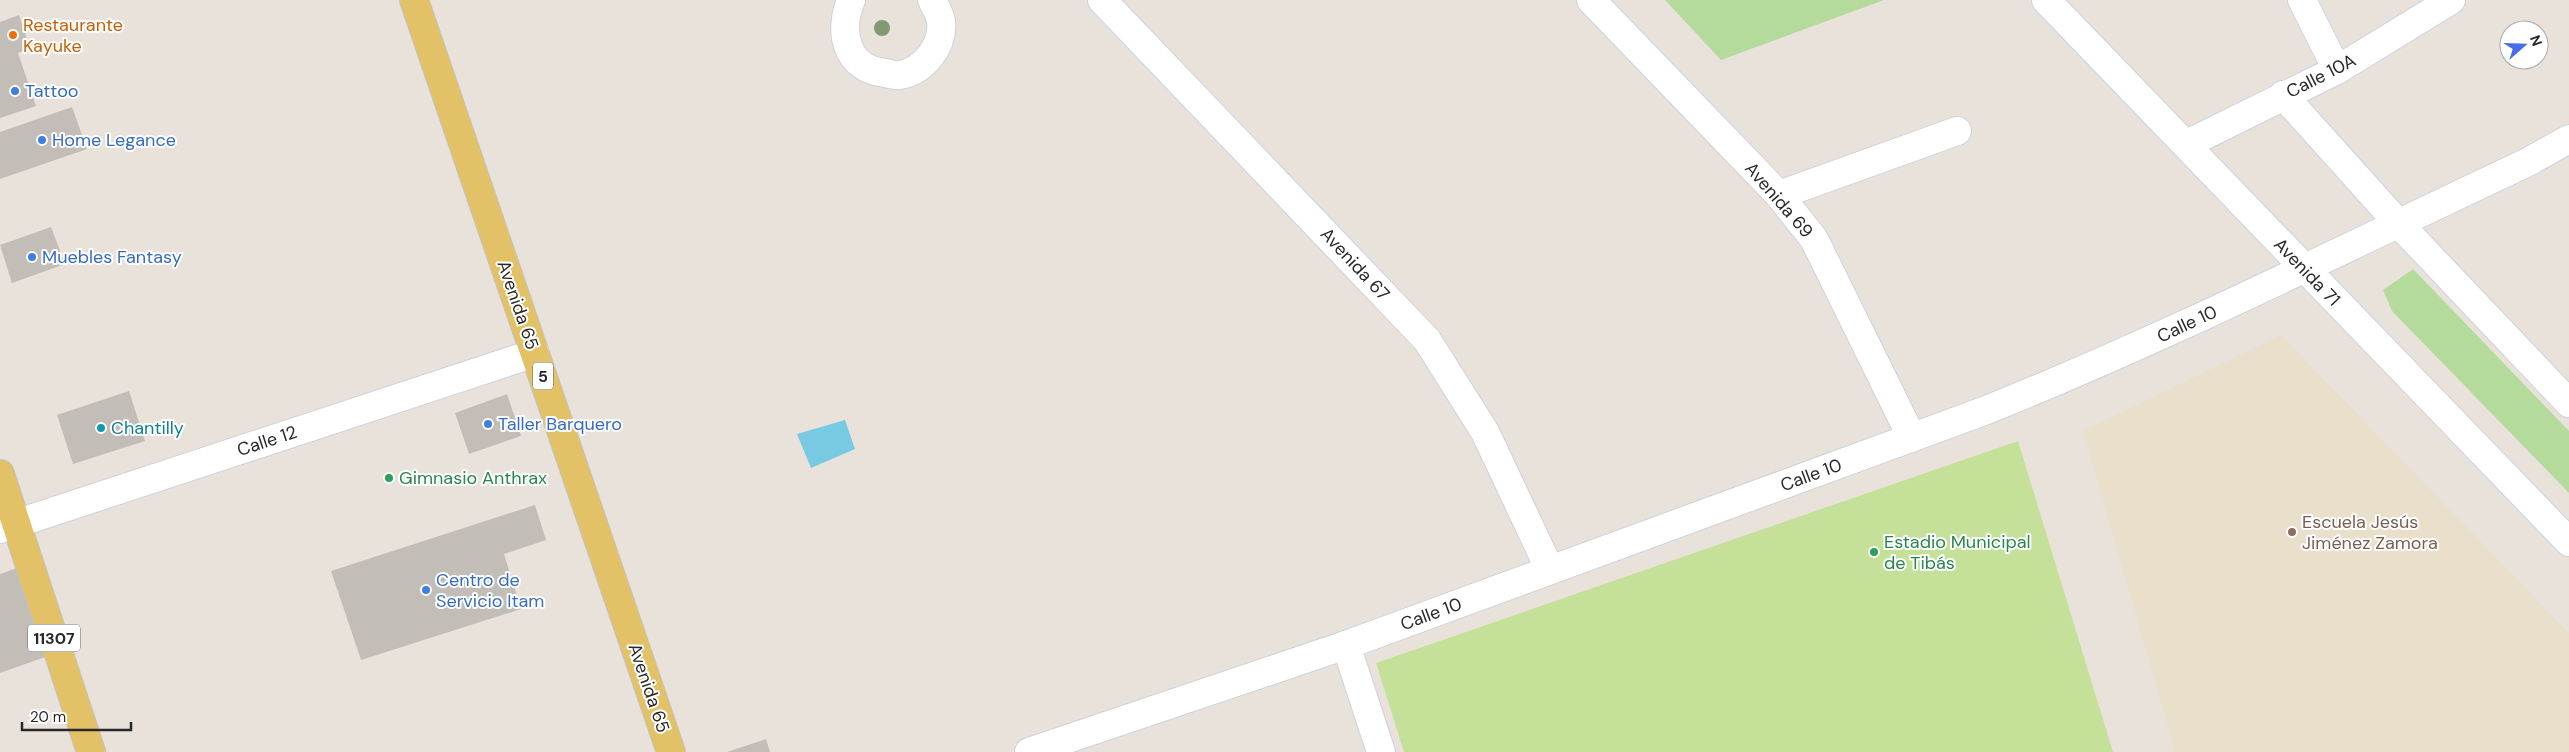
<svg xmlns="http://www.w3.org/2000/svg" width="2569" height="752" font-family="'DM Sans',sans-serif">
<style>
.education{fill:#e9dfcb}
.green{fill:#b4db9c}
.pitch{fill:#c5e199}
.water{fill:#77cae2}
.building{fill:#c2bdb6}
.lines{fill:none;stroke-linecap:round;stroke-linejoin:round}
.minor-casing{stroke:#cdd1dc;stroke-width:30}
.major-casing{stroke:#c3c3c3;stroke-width:30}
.minor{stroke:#fff;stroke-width:28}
.major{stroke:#e2c167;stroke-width:28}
.tree{fill:#839974}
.food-dot{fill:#e8710a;stroke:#fff;stroke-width:2}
.shop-dot{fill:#3f7fe0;stroke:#fff;stroke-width:2}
.culture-dot{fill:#0f9aa8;stroke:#fff;stroke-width:2}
.leisure-dot{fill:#2e9e5b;stroke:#fff;stroke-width:2}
.education-dot{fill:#8d6e63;stroke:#fff;stroke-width:2}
.labels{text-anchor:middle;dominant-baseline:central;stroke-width:4;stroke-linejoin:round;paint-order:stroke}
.shield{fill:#fff;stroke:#686868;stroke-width:1}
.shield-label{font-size:16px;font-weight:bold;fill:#282828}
.food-label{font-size:18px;fill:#c56008;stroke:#fff;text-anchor:start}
.street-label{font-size:18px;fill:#282828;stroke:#fff}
.shop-label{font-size:18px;fill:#366cbe;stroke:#fff;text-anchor:start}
.culture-label{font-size:18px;fill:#0d838f;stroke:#fff;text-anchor:start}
.leisure-label{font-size:18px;fill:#27864d;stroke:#fff;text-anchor:start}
.education-label{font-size:18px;fill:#785e54;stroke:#fff;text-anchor:start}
</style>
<rect width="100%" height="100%" fill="#e9e2db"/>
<!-- education -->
<polygon class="education" points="2281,335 2569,633 2569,752 2175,752 2083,431"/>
<!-- green -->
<g class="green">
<polygon points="1665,0 1884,0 1721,60"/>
<polygon points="2413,269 2569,431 2569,493 2392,311 2383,290"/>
</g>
<!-- pitch -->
<polygon class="pitch" points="2018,441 2113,752 1404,752 1376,663"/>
<!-- water -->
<polygon class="water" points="845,420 855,449 811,468 797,434"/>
<!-- building -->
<g class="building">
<polygon points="19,15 30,48 18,53 36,106 0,118 0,22"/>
<polygon points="72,107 87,149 0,179 0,132"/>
<polygon points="51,227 65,264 12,283 0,245"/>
<polygon points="129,391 145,441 73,464 57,415"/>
<polygon points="507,394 521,436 469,454 455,413"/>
<polygon points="535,505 546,540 504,554 521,609 361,660 331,571"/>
<polygon points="17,568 48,656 0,673 0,574"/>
<polygon points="766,739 770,752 727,752"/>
</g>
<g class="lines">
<defs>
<g id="minor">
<path d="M851,0c-13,32 -5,69 34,73 5,1 11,3 15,2 24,-4 44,-30 41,-54 -1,-6 -6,-15 -9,-21"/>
<polyline points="1102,0 1427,340 1485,432 1550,570"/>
<polyline points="1591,0 1779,195 1814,239 1912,438"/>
<polyline points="2046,0 2569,542"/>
<polyline points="2302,0 2337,70"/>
<polyline points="2283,95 2398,223 2569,403"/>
<polyline points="2187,144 2337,70 2451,0"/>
<polyline points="1779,195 1957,131"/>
<polyline points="0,529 535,353"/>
<polyline points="1346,645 1381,752"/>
<path d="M1029,752l317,-107 638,-234c185,-74 363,-164 544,-249l41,-23"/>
</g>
<g id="major">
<polyline points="414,0 671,752"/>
<polyline points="0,474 91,752"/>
</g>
</defs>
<!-- minor casing -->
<use href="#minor" class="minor-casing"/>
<!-- major casing -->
<use href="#major" class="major-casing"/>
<!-- minor -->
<use href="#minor" class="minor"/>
<!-- major -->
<use href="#major" class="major"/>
</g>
<!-- trees -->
<circle class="tree" cx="882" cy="28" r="8"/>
<!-- markers -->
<circle class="food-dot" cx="13" cy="35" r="5"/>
<g class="shop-dot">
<circle cx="15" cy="91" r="5"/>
<circle cx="42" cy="140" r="5"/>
<circle cx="32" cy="257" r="5"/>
<circle cx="488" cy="424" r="5"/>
<circle cx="426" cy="590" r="5"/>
</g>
<circle class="culture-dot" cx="101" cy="428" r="5"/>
<g class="leisure-dot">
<circle cx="389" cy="478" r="5"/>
<circle cx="1874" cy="552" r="5"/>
</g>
<circle class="education-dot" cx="2292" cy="532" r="5"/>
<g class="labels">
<!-- shield labels -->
<g class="shield">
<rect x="533" y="362.5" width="20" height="27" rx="4"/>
<rect x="28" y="624.5" width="52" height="27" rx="4"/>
</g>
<g class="shield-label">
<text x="543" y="376">5</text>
<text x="54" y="638">11307</text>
</g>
<!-- food labels -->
<g class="food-label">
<text x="23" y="25">Restaurante<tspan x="23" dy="21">Kayuke</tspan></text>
</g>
<!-- street labels -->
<g class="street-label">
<text transform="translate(2321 76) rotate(-27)">Calle 10A</text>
<text transform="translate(1779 200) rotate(49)">Avenida 69</text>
<text transform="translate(1355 264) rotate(47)">Avenida 67</text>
<text transform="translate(2307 272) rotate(46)">Avenida 71</text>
<text transform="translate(518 305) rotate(71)">Avenida 65</text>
<text transform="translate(2187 324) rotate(-25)">Calle 10</text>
<text transform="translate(267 441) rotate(-18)">Calle 12</text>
<text transform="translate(1811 475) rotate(-20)">Calle 10</text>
<text transform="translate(1431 614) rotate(-20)">Calle 10</text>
<text transform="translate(649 688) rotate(71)">Avenida 65</text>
</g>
<!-- shop labels -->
<g class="shop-label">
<text x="25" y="91">Tattoo</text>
<text x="52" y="140">Home Legance</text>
<text x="42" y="257">Muebles Fantasy</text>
<text x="498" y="424">Taller Barquero</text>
<text x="436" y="580">Centro de<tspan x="436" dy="21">Servicio Itam</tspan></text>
</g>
<!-- culture labels -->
<g class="culture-label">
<text x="111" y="428">Chantilly</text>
</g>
<!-- leisure labels -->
<g class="leisure-label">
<text x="399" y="478">Gimnasio Anthrax</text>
<text x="1884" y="542">Estadio Municipal<tspan x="1884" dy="21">de Tibás</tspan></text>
</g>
<!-- education labels -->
<g class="education-label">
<text x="2302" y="522">Escuela Jesús<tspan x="2302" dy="21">Jiménez Zamora</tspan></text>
</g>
</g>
<!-- north arrow -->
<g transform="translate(2524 45) rotate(70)"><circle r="24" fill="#ffffff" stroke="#a9a9a9"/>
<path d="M0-4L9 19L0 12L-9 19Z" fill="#496de8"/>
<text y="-8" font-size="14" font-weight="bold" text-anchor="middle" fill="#282828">N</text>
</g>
<!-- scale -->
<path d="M22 722v8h109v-8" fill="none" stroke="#282828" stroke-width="2.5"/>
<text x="30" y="722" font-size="15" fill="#282828" stroke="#ffffff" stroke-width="4" paint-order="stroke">20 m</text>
</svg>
